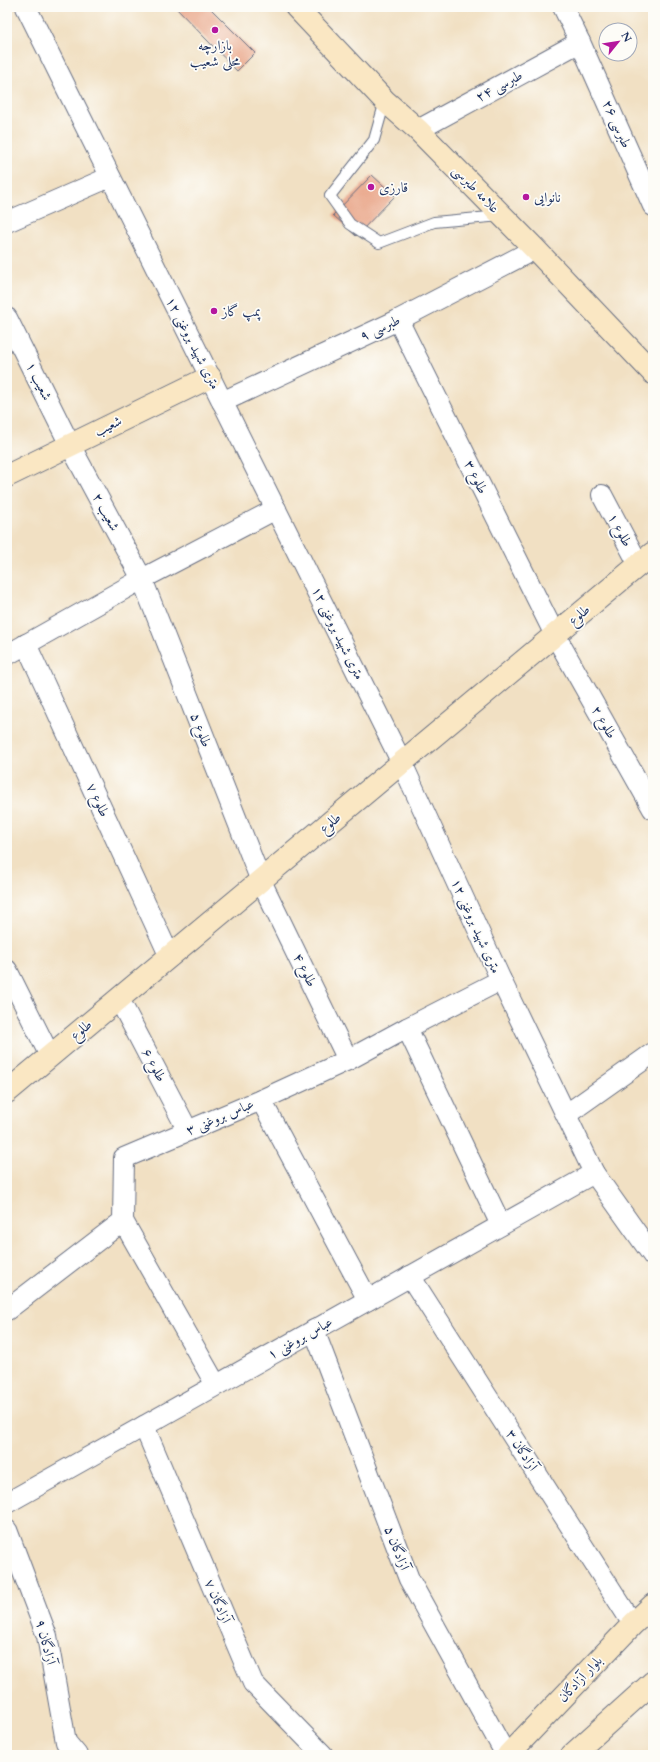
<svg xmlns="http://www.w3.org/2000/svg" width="660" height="1762" font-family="Cardo,Amiri,serif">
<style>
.building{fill:#e8a183}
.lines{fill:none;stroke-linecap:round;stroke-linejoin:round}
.lane-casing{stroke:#666d81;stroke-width:12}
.street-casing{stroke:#666d81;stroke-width:22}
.secondary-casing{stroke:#666d81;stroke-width:24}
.lane{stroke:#fff;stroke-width:10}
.street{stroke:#fff;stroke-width:20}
.secondary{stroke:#fae7c3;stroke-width:22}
.poi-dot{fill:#b5179e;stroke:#fdfcf7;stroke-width:1.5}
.labels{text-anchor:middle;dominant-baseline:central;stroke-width:3.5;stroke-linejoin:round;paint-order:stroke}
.poi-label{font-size:14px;fill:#1b2f5e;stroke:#fdfcf7;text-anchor:start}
.street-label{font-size:14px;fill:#1b2f5e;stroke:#fdfcf7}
</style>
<rect width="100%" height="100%" fill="#fdfcf7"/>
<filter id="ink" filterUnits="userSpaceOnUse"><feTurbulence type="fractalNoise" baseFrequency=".025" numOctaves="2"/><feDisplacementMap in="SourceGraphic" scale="8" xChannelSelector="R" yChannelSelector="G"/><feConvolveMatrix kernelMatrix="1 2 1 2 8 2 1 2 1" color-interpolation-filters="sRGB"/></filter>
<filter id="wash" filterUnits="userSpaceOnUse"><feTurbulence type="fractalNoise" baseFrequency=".012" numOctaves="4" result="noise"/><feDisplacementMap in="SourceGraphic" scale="16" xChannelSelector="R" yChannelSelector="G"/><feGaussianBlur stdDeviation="0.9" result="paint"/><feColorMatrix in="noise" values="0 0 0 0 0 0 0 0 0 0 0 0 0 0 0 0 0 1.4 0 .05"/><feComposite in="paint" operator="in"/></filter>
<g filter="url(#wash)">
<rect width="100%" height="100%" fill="#f1e0c3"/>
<g id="blocks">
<!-- building -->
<g class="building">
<polygon points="175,7 209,7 255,53 237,71"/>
<polygon points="372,175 395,196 356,236 333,215"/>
</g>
</g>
</g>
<g filter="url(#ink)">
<use href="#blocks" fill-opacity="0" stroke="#666d81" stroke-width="1"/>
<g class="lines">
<defs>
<polyline id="lane" points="385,101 374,140 330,196 350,224 379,243 434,222 501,216"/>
<g id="street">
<polyline points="26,7 402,763 501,980 594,1173 653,1256"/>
<polyline points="563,7 580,42 653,206"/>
<polyline points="418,130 580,42"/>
<polyline points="7,222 110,177"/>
<polyline points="7,318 70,445 142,579 261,881 348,1060"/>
<polyline points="398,320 555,635 653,809"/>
<polyline points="222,402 398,320 535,249"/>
<polyline points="602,495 639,565"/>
<polyline points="26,644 170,957"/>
<polyline points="7,655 142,579 276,509"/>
<polyline points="7,970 50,1056"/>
<polyline points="119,999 188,1131"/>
<polyline points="407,1028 501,1225"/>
<polyline points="261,1100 368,1300"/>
<polyline points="567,1114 653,1053"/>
<polyline points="123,1221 216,1385"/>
<polyline points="410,1276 633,1624"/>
<polyline points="7,1310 123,1221 124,1158 261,1100 348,1060 407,1028 501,980"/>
<polyline points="314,1330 409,1579 506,1755"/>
<polyline points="144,1426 253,1683 323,1755"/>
<polyline points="7,1503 594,1173"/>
<polyline points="7,1530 47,1636 66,1742 77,1755"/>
</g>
<g id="secondary">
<polyline points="296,7 385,101 418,130 535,249 653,373"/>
<polyline points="7,476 210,377"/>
<polyline points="7,1092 653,553"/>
<polyline points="508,1755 633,1624 653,1605"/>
<polyline points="572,1755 653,1682"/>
</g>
</defs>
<!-- lane casing -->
<use href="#lane" class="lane-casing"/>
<!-- street casing -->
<use href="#street" class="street-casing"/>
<!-- secondary casing -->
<use href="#secondary" class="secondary-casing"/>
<!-- lane -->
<use href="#lane" class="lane"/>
<!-- street -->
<use href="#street" class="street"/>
<!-- secondary -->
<use href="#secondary" class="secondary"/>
</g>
</g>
<!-- markers -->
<g class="poi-dot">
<circle cx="215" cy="30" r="4"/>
<circle cx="371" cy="187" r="4"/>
<circle cx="526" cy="197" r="4"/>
<circle cx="214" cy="311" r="4"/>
</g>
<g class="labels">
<!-- poi labels -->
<g class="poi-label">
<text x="215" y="45" text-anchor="middle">بازارچه<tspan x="215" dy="16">محلی شعیب</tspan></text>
<text x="379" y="187">قارزی</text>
<text x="534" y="197">نانوایی</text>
<text x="222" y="311">پمپ گاز</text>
</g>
<!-- street labels -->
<g class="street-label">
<text transform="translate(499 86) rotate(-28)">طبرسی ۲۴</text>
<text transform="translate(617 124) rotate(66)">طبرسی ۲۶</text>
<text transform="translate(476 189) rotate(46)">علامه طبرسی</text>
<text transform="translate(380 328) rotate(-25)">طبرسی ۹</text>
<text transform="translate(193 343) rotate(63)">۱۲ متری شهید بروغنی</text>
<text transform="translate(39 381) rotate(64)">شعیب ۱</text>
<text transform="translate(108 426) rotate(-26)">شعیب</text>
<text transform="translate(476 477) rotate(64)">طلوع ۳</text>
<text transform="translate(106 512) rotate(62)">شعیب ۲</text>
<text transform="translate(620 530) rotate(62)">طلوع ۱</text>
<text transform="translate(579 615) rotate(-40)">طلوع</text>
<text transform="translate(338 633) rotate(64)">۱۲ متری شهید بروغنی</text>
<text transform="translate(604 722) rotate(60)">طلوع ۲</text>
<text transform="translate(201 730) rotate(69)">طلوع ۵</text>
<text transform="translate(98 800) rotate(65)">طلوع ۷</text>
<text transform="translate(330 823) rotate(-40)">طلوع</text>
<text transform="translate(476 926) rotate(66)">۱۲ متری شهید بروغنی</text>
<text transform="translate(305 970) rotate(64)">طلوع ۴</text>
<text transform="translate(81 1030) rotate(-40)">طلوع</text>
<text transform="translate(154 1065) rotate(62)">طلوع ۶</text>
<text transform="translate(220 1117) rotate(-23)">عباس بروغنی ۳</text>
<text transform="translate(300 1338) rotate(-29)">عباس بروغنی ۱</text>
<text transform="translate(522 1450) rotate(57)">آزادگان ۳</text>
<text transform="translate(397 1548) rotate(69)">آزادگان ۵</text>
<text transform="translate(218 1601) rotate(67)">آزادگان ۷</text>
<text transform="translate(46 1642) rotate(76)">آزادگان ۹</text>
<text transform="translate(580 1679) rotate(-47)">بلوار آزادگان</text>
</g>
</g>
<!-- margin -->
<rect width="660" height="1762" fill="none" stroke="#fdfcf7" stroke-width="24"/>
<!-- north arrow -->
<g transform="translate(618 42) rotate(60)"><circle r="19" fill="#fdfcf7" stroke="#a3aaba"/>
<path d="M0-3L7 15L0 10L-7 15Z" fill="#b5179e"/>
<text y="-6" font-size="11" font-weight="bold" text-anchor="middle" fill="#1b2f5e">N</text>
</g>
</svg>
